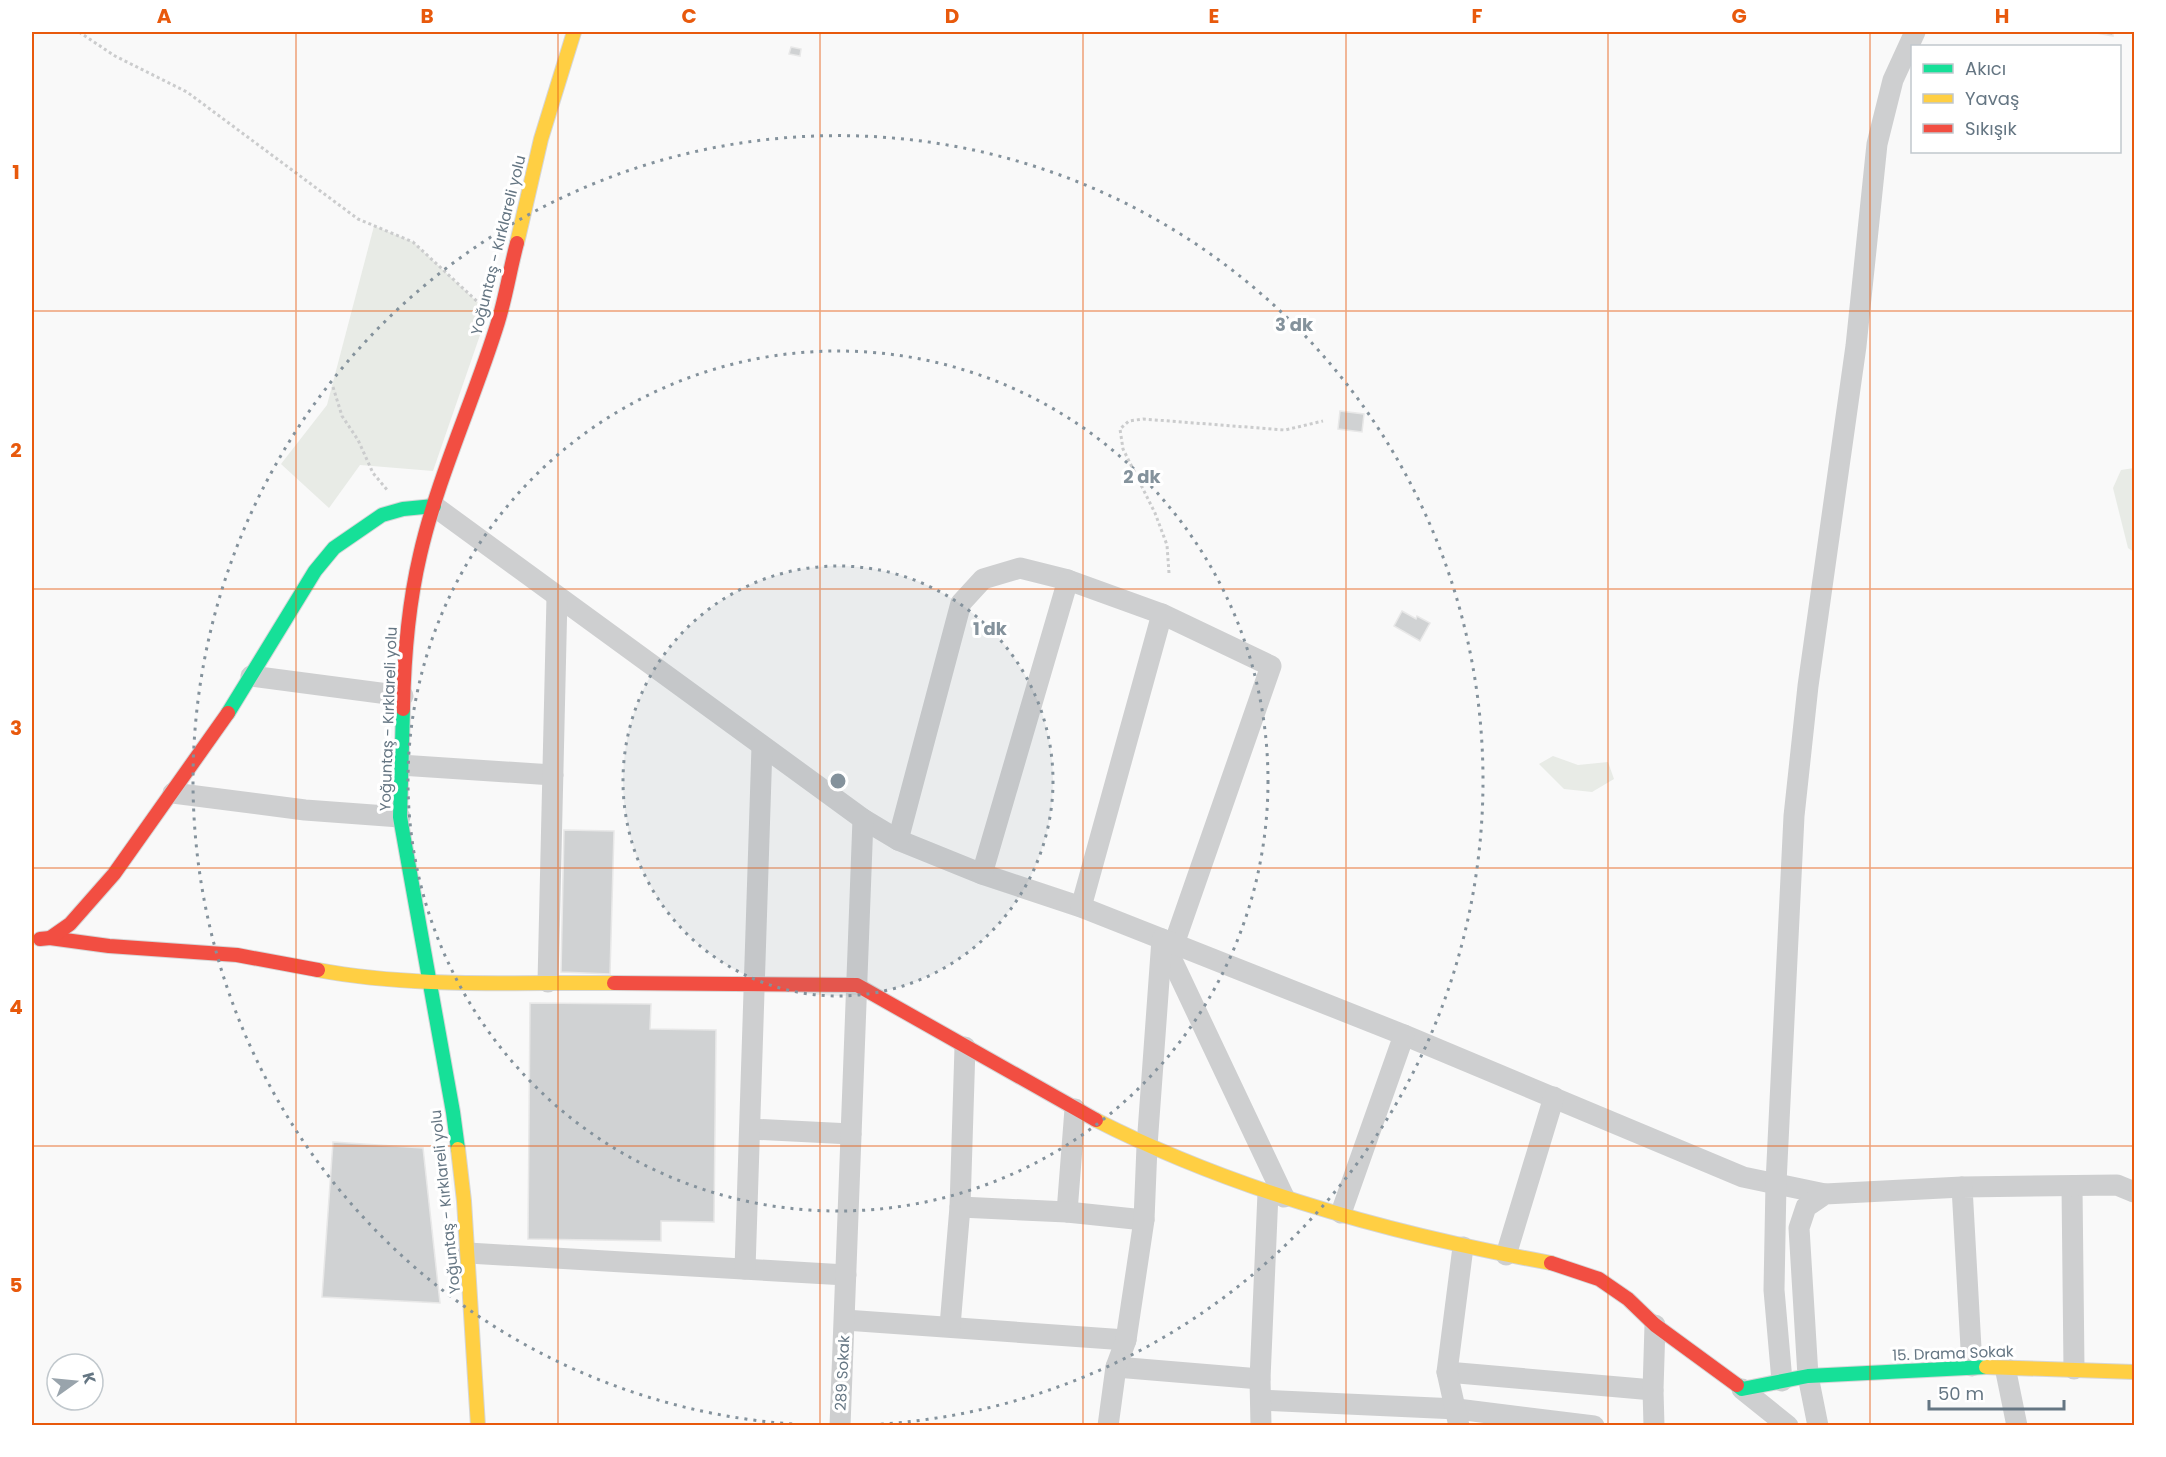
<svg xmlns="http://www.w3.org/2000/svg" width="2166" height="1457" font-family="Poppins,sans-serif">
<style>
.green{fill:#e8ebe6}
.building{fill:#d0d2d3;stroke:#e8e8e8;stroke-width:1.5}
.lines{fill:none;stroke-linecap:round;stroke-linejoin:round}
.fast-casing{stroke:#d5d6d7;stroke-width:16}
.slow-casing{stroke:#d5d6d7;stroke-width:16}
.jam-casing{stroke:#d5d6d7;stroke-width:16}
.path{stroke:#cbcccd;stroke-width:3;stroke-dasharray:3 3;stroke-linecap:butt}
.street{stroke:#cecfd0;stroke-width:21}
.fast{stroke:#16e098;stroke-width:14}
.slow{stroke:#ffcf43;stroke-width:14}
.jam{stroke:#f24e42;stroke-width:14}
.grid{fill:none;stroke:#e8590c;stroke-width:1.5;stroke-opacity:0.55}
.ring{fill:none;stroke:#84929c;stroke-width:3;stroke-dasharray:3 6}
.labels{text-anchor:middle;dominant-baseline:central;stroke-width:6;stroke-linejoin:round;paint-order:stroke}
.street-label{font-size:15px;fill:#657683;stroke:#fff}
.centre{fill:#84929c;stroke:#fff;stroke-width:3}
.ring-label{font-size:18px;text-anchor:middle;font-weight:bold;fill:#84929c;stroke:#fff;stroke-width:6;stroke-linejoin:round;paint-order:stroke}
.neatline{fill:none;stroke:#e8590c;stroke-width:2}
.grid-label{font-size:20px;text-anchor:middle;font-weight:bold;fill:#e8590c}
</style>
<rect width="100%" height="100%" fill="#f9f9f9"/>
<!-- green -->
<g class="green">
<polygon points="374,226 413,242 488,312 433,471 360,465 329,508 281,464 327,405"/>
<polygon points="2134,468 2134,552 2128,548 2113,488 2121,470"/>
<polygon points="1553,756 1578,765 1608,762 1614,779 1592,792 1564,789 1539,764"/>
</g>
<!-- building -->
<g class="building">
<polygon points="2091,32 2113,32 2113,36"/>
<polygon points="791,47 801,49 800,56 789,54"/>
<polygon points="1340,411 1364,414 1362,432 1338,429"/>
<polygon points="1402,611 1416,619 1417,616 1430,623 1420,641 1394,626"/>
<polygon points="564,830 614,831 610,974 561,972"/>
<polygon points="530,1003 651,1004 650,1029 716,1030 714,1222 661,1221 661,1241 528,1239"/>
<polygon points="333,1142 423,1148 440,1303 322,1297"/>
</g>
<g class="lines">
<defs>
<g id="fast">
<polyline points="403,709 400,817 453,1112 458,1149"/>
<polyline points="228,713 315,571 334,548 382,515 403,509 434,506"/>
<polyline points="1737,1385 1742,1389 1808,1376 1986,1367"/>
</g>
<g id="slow">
<polyline points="517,243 541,139 574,32"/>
<path d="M318,970c95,18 199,12 296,13"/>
<path d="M1096,1120c141,72 300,115 455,143"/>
<polyline points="458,1149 464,1201 478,1426"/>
<polyline points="1986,1367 2134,1372"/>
</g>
<g id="jam">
<path d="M403,709c1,-52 5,-103 17,-154 18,-79 54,-155 78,-233 8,-26 12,-53 19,-79"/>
<polyline points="50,938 109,946 237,955 318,970"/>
<polyline points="40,939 50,938 70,924 114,874 228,713"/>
<polyline points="614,983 857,985 1096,1120"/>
<polyline points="1551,1263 1599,1279 1628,1299 1655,1325 1737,1385"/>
</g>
</defs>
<!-- fast casing -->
<use href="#fast" class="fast-casing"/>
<!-- slow casing -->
<use href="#slow" class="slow-casing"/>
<!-- jam casing -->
<use href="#jam" class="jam-casing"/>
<!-- path -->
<g class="path">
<polyline points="79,32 115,56 187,92 358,219 413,242 480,304"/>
<polyline points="333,387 342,416 358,440 373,473 388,491"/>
<polyline points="1169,573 1167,545 1155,513 1123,449 1120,429 1129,421 1143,419 1285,430 1323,421"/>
</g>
<!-- street -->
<g class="street">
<polyline points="434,506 863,819 898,840 982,874 1081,907 1162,939 1284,1197"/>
<polyline points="1162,614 1271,666 1174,944"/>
<polyline points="251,676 403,696"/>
<polyline points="400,765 553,775"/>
<polyline points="173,793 305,810 400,817"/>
<polyline points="898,840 961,603 983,579 1020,568 1068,580 1162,614 1081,907"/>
<polyline points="982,874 1068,580"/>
<polyline points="548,982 557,597"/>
<polyline points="1404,1035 1743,1177 1825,1194"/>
<polyline points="750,1129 851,1134"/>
<polyline points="2072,1186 2074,1369"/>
<polyline points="960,1207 965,1047"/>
<polyline points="1067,1212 1075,1109"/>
<polyline points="468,1253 846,1275"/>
<polyline points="1506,1255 1554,1097"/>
<polyline points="745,1269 762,746"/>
<polyline points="845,1320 1126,1340"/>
<polyline points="950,1326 960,1207 1067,1212 1144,1220"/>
<polyline points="1972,1366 1962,1187 2117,1185 2134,1192"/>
<polyline points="1116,1367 1260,1379"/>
<polyline points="2005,1367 2017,1426"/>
<polyline points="1447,1372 1653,1390"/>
<polyline points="1782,1381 1774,1290 1776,1183 1794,816 1808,686 1856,346 1877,144 1893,80 1915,32"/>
<polyline points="1742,1389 1788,1426"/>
<polyline points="1261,1400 1457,1409 1594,1426"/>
<polyline points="840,1426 863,819"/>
<polyline points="1108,1426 1116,1367 1126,1340 1144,1220 1147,1146 1162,939 1404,1035 1341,1213"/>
<polyline points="1261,1426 1260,1379 1268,1193"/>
<polyline points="1459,1426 1447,1372 1463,1247"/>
<polyline points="1654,1426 1653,1390 1655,1325"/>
<polyline points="1818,1426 1808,1376 1799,1228 1806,1207 1825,1194 1962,1187"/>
</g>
<!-- fast -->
<use href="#fast" class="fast"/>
<!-- slow -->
<use href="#slow" class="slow"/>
<!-- jam -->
<use href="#jam" class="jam"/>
</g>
<!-- grid -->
<path class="grid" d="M296,32v1394M558,32v1394M820,32v1394M1083,32v1394M1346,32v1394M1608,32v1394M1870,32v1394M32,311h2102M32,589h2102M32,868h2102M32,1146h2102"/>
<!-- distance rings -->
<circle cx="838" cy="781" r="215" fill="#84929c" fill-opacity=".12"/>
<g class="ring">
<circle cx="838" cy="781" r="215"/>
<circle cx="838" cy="781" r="430"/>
<path d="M810 1425A645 645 0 1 1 866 1425"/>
</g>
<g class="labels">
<!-- street labels -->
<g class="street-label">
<text transform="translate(498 245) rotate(-76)">Yoğuntaş - Kırklareli yolu</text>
<text transform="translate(388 719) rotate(-88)">Yoğuntaş - Kırklareli yolu</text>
<text transform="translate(445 1202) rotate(-96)">Yoğuntaş - Kırklareli yolu</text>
<text transform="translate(1953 1353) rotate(-2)">15. Drama Sokak</text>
<text transform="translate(842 1373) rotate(-87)">289 Sokak</text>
</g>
</g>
<circle cx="838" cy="781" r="9" class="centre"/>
<g class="ring-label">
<text x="1294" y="331">3 dk</text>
<text x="1142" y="483">2 dk</text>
<text x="990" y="635">1 dk</text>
</g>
<!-- border -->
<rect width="2166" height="1457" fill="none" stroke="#ffffff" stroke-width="66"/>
<!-- legend -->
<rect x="1911" y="45" width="210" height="108" fill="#ffffff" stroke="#c1c8cd" stroke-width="1.5"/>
<rect x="1923" y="64" width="30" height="9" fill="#16e098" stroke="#c1c8cd" stroke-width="1.5"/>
<text x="1965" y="75" font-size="18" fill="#657683">Akıcı</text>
<rect x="1923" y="94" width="30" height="9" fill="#ffcf43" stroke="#c1c8cd" stroke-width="1.5"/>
<text x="1965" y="105" font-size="18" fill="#657683">Yavaş</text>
<rect x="1923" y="124" width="30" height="9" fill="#f24e42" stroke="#c1c8cd" stroke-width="1.5"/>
<text x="1965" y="135" font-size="18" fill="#657683">Sıkışık</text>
<!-- north arrow -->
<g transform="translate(75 1382) rotate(75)"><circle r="28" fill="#ffffff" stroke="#c1c8cd" stroke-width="1.5"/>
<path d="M0-4.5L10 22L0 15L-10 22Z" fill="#99a4ac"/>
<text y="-9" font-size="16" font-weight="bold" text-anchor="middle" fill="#657683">K</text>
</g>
<!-- scale -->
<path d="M1929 1400v9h135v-9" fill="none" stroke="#657683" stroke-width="3"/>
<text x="1938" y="1400" font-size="18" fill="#657683" stroke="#ffffff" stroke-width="4.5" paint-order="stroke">50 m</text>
<rect x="33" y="33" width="2100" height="1391" class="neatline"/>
<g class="grid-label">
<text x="164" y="23">A</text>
<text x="427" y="23">B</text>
<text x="689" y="23">C</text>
<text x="952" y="23">D</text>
<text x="1214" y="23">E</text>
<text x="1477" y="23">F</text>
<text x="1739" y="23">G</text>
<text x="2002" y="23">H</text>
<text x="16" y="179">1</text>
<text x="16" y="457">2</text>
<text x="16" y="735">3</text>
<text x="16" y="1014">4</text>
<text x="16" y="1292">5</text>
</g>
</svg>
